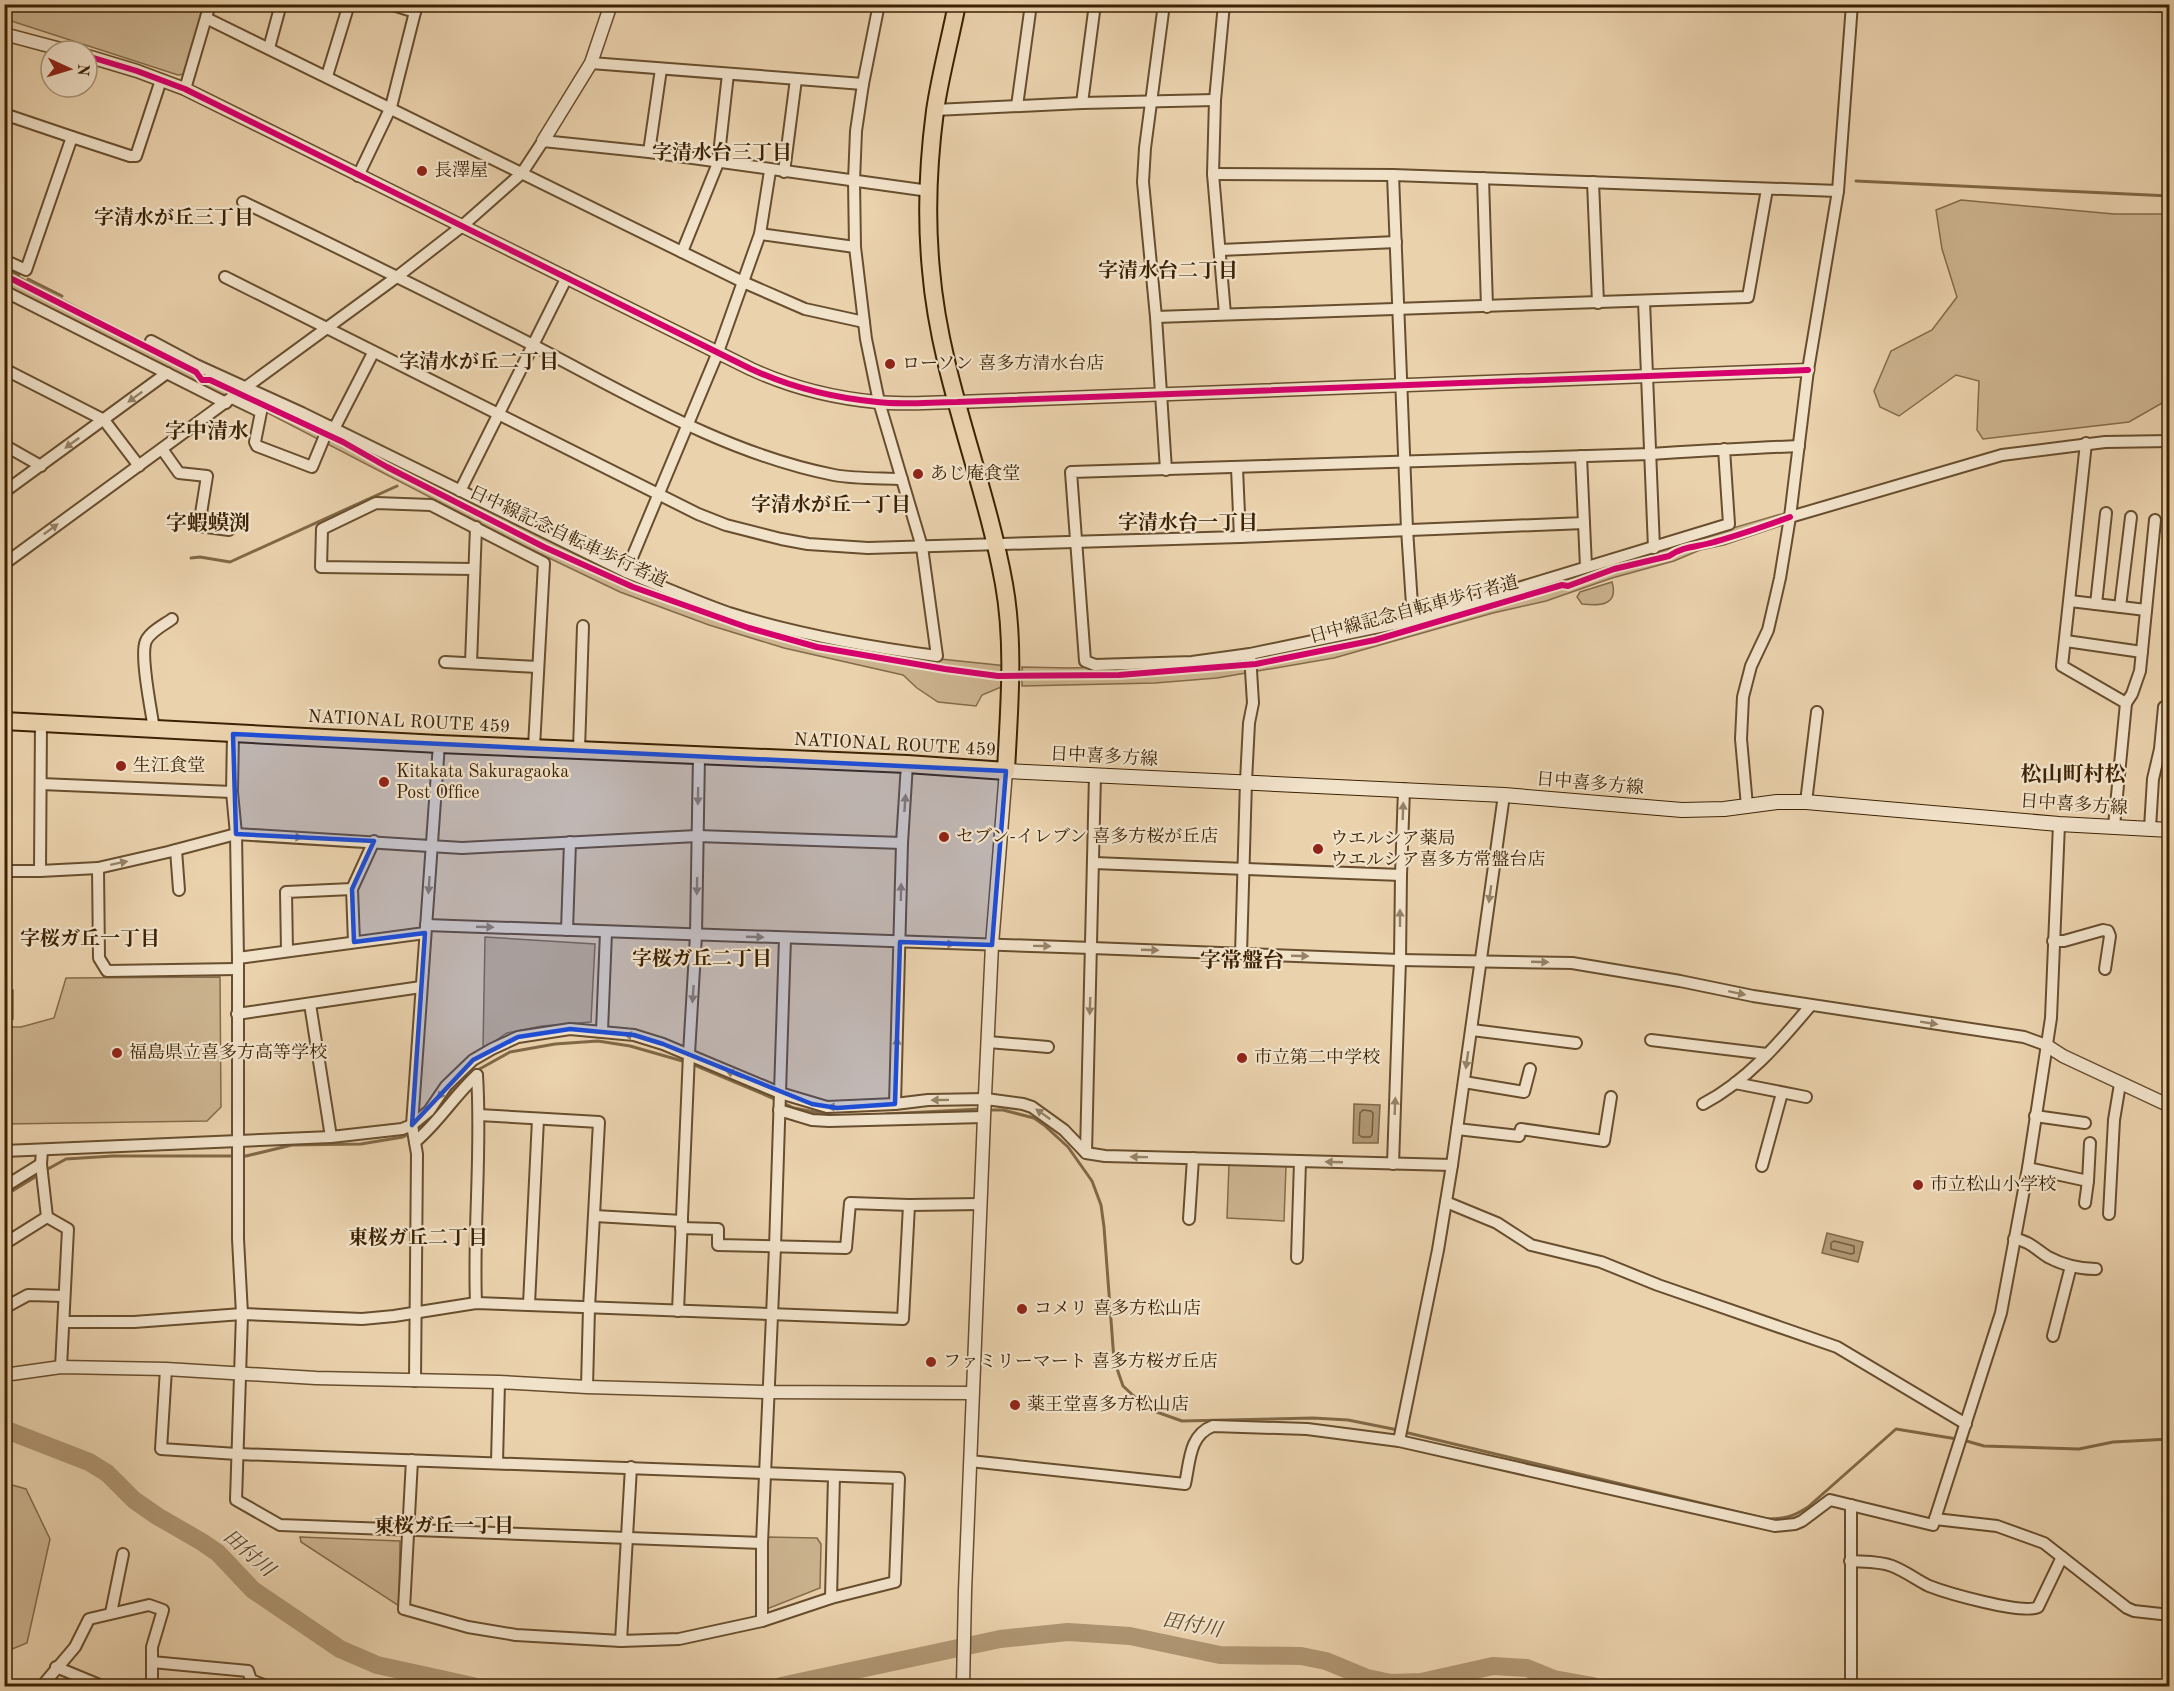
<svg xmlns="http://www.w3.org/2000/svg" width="2174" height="1691" font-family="'Old Standard TT','Noto Serif JP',serif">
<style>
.green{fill:#ccb490;stroke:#846b4a;stroke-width:1.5}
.water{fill:#af9673;stroke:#816846;stroke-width:1.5}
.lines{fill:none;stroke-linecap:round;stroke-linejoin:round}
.shore{stroke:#765c3b;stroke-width:1.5}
.stream{stroke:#816846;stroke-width:3}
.river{stroke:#af9673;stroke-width:18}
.minor-casing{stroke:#684e2e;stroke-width:14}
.tertiary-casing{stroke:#684e2e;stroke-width:15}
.secondary-casing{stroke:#3c2203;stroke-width:16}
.trunk-casing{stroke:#3c2203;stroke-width:20}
.minor{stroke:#f1e2ca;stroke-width:10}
.tertiary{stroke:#f1e2ca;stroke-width:12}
.secondary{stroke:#f1e2ca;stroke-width:14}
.trunk{stroke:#ead2ad;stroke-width:16}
.cycleway-casing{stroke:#f1e2ca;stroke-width:10}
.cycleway{stroke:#d6006c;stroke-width:6}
.oneway{fill:#968266}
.marked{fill:#1d4ed8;fill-opacity:0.2;stroke:#1d4ed8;stroke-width:4.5;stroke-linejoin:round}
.poi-dot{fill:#8f2418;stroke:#f1e2ca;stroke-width:2}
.labels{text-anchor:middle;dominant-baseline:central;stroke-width:4.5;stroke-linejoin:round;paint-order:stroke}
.poi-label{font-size:18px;fill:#3c2203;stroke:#f1e2ca;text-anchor:start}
.street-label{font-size:18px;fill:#3c2203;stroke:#f1e2ca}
.neighbourhood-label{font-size:20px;font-weight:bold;fill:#3c2203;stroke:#f1e2ca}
.water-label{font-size:20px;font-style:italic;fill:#5e4525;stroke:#f1e2ca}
.quarter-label{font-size:21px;font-weight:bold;fill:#3c2203;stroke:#f1e2ca}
</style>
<rect width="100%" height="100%" fill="#ead2ad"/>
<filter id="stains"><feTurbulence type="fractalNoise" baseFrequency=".00333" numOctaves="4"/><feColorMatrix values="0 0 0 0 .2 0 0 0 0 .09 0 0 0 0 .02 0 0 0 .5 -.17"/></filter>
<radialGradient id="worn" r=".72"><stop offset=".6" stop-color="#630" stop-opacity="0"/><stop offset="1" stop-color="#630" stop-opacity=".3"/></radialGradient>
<!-- green -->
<g class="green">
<polygon points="4,5 205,5 186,74 178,75 5,19"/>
<polygon points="1961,200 2114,214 2169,214 2170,394 2164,402 2129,422 1983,439 1977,430 1979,381 1956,375 1899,416 1880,407 1874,391 1891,351 1932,330 1957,297 1942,249 1936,210"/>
<polygon points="4,269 123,331 235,386 235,389 228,395 220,394 5,286"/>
<polygon points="247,392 324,431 329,430 348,442 675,594 902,655 1007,666 1006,685 982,695 976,706 938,702 917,688 903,675 784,648 709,625 620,592 526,547 239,398"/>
<polygon points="1788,512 1786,524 1724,545 1700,550 1674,561 1612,578 1546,601 1493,613 1334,658 1217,678 1155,683 1022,686 1022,667 1070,668 1195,664 1392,628"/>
<path d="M1612,582c7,24 -13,24 -30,22l-5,-7 3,-5z"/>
<polygon points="485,937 595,944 591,1022 542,1026 507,1033 483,1049"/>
<polygon points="220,977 221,1107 207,1121 5,1124 5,1027 21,1027 54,1018 66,978"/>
<polygon points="1229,1164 1286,1166 1284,1221 1227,1218"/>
<polygon points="5,1483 26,1489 50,1539 27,1643 5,1652"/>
<polygon points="300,1537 400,1541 399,1606 301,1542"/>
<polygon points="766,1537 817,1538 821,1544 820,1588 767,1609"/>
</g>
<!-- water -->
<g class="water">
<rect x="5" y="990" width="8" height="29"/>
<polygon points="1354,1104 1380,1105 1378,1143 1353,1143"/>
<polygon points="1827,1233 1863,1242 1858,1262 1822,1253"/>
</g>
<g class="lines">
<!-- shore -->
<g class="shore">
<polygon points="1363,1110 1371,1111 1373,1113 1372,1135 1370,1137 1362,1137 1359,1135 1360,1113"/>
<polygon points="1834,1241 1854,1246 1854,1253 1851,1254 1831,1249 1831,1243"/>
</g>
<!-- stream -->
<g class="stream">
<polyline points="4,8 18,11"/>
<polyline points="1856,181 2170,196"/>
<polyline points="4,267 19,275"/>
<polyline points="28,279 62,296"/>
<polyline points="191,558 200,557 230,562 397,486"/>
<polyline points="692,1064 777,1100"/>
<polyline points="476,1071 510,1052 555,1044 598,1041 630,1046 686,1062"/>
<polyline points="783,1103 794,1108 835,1116"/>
<polyline points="435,1110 460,1081 470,1075"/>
<polyline points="988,1110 1003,1110 1034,1118 1044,1125 1068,1147 1092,1181 1101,1205 1104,1227 1114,1360 1123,1386 1137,1399 1151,1410 1182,1421 1313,1418 1348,1420 1398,1430"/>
<polyline points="886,1114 981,1109"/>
<polyline points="46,1170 66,1159 113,1156 246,1156 292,1145 361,1144 403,1137 420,1128 431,1115"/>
<polyline points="4,1196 40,1174"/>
<path d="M1404,1432c121,30 242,57 363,87 17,0 26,-2 41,-12l88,-78 61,10"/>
<polyline points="1963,1440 1984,1446 2079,1449 2113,1442 2170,1439"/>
</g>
<!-- river -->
<g class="river">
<polyline points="4,1429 89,1462 107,1473 134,1500 157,1516 202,1542 218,1553 253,1590 340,1649 377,1665 473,1686"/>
<polyline points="781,1686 1000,1639 1068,1632 1130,1636 1220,1655 1301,1656 1326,1661 1367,1678 1391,1683 1421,1682 1493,1666 1527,1668 1554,1679 1593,1686"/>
</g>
<defs>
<g id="minor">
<polyline points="390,4 415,12"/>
<polyline points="1164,4 1145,148 1143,182 1156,317 1166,470"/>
<polyline points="1224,4 1215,100 1213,174 1225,314"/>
<polyline points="206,18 743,282 805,309 864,322"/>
<polyline points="269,48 281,4"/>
<polyline points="591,63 863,84"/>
<polyline points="327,76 349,4"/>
<polyline points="185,89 210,4"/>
<polyline points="1082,103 1095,4"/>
<polyline points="1017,106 1031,4"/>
<polyline points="935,110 1082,103 1215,100"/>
<polyline points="4,114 72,137"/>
<polyline points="649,152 661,69"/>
<polyline points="784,172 796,79"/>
<polyline points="1213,174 1393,175 1838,191"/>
<polyline points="1393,175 1407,529 1413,620"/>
<polyline points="358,176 391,107 417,4"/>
<polyline points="1483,178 1487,307"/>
<polyline points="1593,182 1598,303"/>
<path d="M243,202c94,45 187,91 280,138 100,51 199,113 311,135 22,4 46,3 68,4"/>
<polyline points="760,234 770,171"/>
<polyline points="1220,250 1396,242"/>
<polyline points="682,252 718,163 728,74"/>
<polyline points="4,260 26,270 72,137 130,156 136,156 161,80"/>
<polyline points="225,277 698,514 726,525 781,539 808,544 868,548 1240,537 1584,523 1581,456"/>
<polyline points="4,291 226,403"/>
<polyline points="1644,301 1654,548"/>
<polyline points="1156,317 1748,297 1767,189"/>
<path d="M151,341l45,24 106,48 324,159c35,14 69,29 103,41 66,21 140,34 208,43l-15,-109 -43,-145 -13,-63 -11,-92 -1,-66 2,-50 7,-47 16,-80"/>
<polyline points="4,369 104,420 139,466"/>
<polyline points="232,398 261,412 255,442 257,446 312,467 329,426"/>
<polyline points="334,429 373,353"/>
<polyline points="2086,443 2062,666 2126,703 2114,826"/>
<polyline points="4,445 41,466"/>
<polyline points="162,449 179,473 207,476 199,526 229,530"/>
<path d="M1724,449l5,75 -316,96 -163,34 -58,8 -97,3 -10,-4 -14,-189 579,-18c50,-3 99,-6 149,-8"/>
<polyline points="1237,468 1240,537"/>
<polyline points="460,491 567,277"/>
<polyline points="4,492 167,373"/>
<polyline points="1790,517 2002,455 2105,442 2170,441"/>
<polyline points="1584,523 1586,567"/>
<polyline points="4,564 398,276 461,227 522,173 543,141 649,152 929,191"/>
<polyline points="474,569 321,567 322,529 376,503 431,505 544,563 534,747"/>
<polyline points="626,572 718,352 760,234 855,247"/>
<polyline points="2070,601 2146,610"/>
<polyline points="2096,604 2106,513"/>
<polyline points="2120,607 2131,517"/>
<polyline points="2066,641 2142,652"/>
<polyline points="445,662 538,667"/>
<polyline points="471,663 476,527"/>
<polyline points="2126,703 2132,694 2140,671 2155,520"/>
<path d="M154,729c-3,-19 -13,-69 -9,-85 2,-11 19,-19 27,-25"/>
<polyline points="233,734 232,792 236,834 238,958 238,1239 242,1314 236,1500 280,1525 762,1543"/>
<polyline points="579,750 583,626"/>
<polyline points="41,784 232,792"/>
<polyline points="1806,802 1817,712"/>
<polyline points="1747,806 1741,739 1743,697 1751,666 1768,630 1780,578 1790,517 1808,370 1838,191 1852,4"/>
<polyline points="2150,828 2153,779 2160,749 2164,707"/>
<polyline points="176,850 179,890"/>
<polyline points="1094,863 1401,875"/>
<polyline points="98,868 99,958 107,971 237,969"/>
<polyline points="4,871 40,871 98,868 168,852 236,834 462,848 697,836 902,843"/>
<polyline points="40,871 41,722"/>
<polyline points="426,925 1092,948 1400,960 1572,963 1680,981 1753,996 2024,1037 2046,1045"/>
<polyline points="567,930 570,842"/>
<polyline points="2053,941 2064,941 2103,930 2108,931 2110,936 2105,969"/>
<polyline points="354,942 352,889 374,841"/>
<polyline points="287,951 286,892 352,889"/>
<polyline points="1241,954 1246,781 1249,723 1253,703 1250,654"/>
<polyline points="238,958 425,933"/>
<polyline points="310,1004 331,1137"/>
<polyline points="237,1014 421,987"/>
<polyline points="1472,1030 1576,1043"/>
<polyline points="602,1031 606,932"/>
<polyline points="1651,1040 1767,1054"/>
<polyline points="988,1042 1048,1047"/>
<polyline points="1464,1082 1524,1092 1530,1069"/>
<polyline points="1735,1083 1806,1097"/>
<polyline points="895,1104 902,843 907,764"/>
<path d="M1703,1104c44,-23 77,-62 108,-99"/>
<polyline points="779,1110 812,1120 829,1121 984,1117"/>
<polyline points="479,1115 599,1122 589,1308 587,1387"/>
<polyline points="2035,1116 2085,1123"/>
<polyline points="1457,1129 1519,1136 1521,1129 1604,1141 1611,1097"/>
<path d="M415,1142c24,-20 39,-46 62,-67"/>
<polyline points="42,1150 41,1164 47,1217"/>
<polyline points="4,1151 331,1137 402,1129 412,1125 429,1111 446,1086 473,1060 492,1049 518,1037 570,1029 634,1035 663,1044 780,1093 827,1107 895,1104 928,1100 986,1099 1023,1104 1032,1107 1064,1130 1086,1153 1105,1156 1452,1165"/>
<polyline points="1086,1153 1095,775"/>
<polyline points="1393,1164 1400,960 1401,875 1404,789"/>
<polyline points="1762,1166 1782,1093"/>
<polyline points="2028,1168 2088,1181"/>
<polyline points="4,1187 41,1164"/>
<polyline points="1446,1202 1497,1223 1531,1245 1601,1262 1658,1285 1837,1347 1966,1424"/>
<polyline points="2085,1203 2088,1181 2090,1143"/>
<polyline points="2109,1214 2114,1120 2120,1084"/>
<polyline points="595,1216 682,1221"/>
<polyline points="47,1217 68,1229 61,1367"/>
<polyline points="1189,1219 1193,1158"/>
<polyline points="681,1228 718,1229 718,1245 846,1248 850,1203 909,1205 981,1204"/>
<path d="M2014,1239c14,1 23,11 34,18 15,8 31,12 48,12"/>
<polyline points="4,1244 47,1217"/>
<polyline points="1297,1258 1300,1161"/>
<path d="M476,1303c-3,-76 6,-152 1,-228"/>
<polyline points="529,1304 538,1119"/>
<polyline points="4,1308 28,1295 64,1296"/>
<polyline points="678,1311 689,1054 696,935 699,755"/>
<polyline points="64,1322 134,1322 242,1314 362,1319 394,1316 476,1303 903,1319 909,1205"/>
<polyline points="2053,1336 2071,1266"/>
<polyline points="166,1369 161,1449 237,1454 899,1478 895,1582 831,1598 762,1621 679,1639 621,1641 516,1635 468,1627 404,1609 412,1460"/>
<polyline points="415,1381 417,1154 412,1125 439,744"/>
<polyline points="1399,1441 1438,1250 1452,1165 1504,795"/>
<path d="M970,1461l215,23c5,-23 4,-49 28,-58l94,3 92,12 376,85 20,-2 7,-3 28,-21 103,25 68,-212 27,-145 23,-150 8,-194"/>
<polyline points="497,1462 499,1382"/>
<polyline points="1851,1505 1851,1686"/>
<polyline points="1935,1519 1997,1526 2044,1543 2127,1608 2134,1611 2170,1615"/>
<path d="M1850,1561c14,1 29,0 42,5 13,5 25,14 37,20 18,7 94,29 109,21l24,-50"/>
<polyline points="831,1598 834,1476"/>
<polyline points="111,1613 123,1554"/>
<polyline points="762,1621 762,1543 775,1247 785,938"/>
<polyline points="621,1641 631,1467"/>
<polyline points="56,1667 102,1686"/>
<polyline points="42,1686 75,1647 89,1619 149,1605 163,1610 152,1647 152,1662 248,1671 251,1680 266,1686"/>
<polyline points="152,1686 152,1662"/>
</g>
<g id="tertiary">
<polyline points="2138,4 2170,6"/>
<polyline points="4,34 68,51"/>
<path d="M87,56l50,15 48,18 566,280c39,18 83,29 126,33 26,3 54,0 80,0l851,-32"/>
<polyline points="543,141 591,63 611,4"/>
<polyline points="2046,1045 2063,1056 2170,1106"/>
<polyline points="4,1375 61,1367 166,1369 316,1378 499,1382 587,1387 768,1392 972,1393"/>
<polyline points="963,1686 965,1591 984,1117 992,945 1006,771"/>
</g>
<polyline id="secondary" points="1006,771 1504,795 1682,810 1724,809 1777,802 1806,802 2059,824 2170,830"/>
<path id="trunk" d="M4,721l435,23 468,20 99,7c3,-62 9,-126 -2,-187 -19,-105 -64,-206 -73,-314 -5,-52 -3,-106 4,-159 5,-35 15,-71 22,-107"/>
</defs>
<!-- minor casing -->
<use href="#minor" class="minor-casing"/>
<!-- tertiary casing -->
<use href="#tertiary" class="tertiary-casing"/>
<!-- secondary casing -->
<use href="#secondary" class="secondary-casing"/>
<!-- trunk casing -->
<use href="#trunk" class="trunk-casing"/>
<!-- minor -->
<use href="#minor" class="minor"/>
<!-- tertiary -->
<use href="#tertiary" class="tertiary"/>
<!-- secondary -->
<use href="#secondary" class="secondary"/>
<!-- trunk -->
<use href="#trunk" class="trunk"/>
<defs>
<g id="cycleway">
<path d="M87,56l50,15 48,18 566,280c39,18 83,29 126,33 26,3 54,0 80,0l851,-32"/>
<path d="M4,275l192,97 6,8h8l133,62 44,25 157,80 89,40 116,41 68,19 128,22 53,7 121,-1 137,-11 119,-24 187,-55 6,1 46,-17 55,-13c14,-10 29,-9 45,-14 25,-7 51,-16 76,-25"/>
</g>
</defs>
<!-- cycleway casing -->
<use href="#cycleway" class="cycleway-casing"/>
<!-- cycleway -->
<use href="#cycleway" class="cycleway"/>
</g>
<!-- one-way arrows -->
<defs><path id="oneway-solid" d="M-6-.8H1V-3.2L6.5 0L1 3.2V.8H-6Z" transform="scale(1.5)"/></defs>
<g class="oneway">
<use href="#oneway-solid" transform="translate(135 397) rotate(144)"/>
<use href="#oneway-solid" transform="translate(72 443) rotate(144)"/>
<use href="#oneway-solid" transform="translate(51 529) rotate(-36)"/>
<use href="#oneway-solid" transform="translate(698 796) rotate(91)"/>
<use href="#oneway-solid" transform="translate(905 803) rotate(-86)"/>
<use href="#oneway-solid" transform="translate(1403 811) rotate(-88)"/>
<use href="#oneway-solid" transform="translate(294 837) rotate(3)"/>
<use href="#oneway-solid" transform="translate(119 863) rotate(-12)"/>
<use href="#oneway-solid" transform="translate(429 885) rotate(94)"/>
<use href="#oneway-solid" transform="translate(697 886) rotate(91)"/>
<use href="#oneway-solid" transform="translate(901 892) rotate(-89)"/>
<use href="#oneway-solid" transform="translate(1490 894) rotate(98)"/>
<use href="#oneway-solid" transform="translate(1400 918) rotate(-90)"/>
<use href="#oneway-solid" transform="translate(485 927) rotate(2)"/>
<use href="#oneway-solid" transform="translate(755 937) rotate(2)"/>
<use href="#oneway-solid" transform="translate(946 944) rotate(2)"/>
<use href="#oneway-solid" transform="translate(1042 946) rotate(1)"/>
<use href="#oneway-solid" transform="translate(1150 950) rotate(2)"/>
<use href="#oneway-solid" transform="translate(1300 956) rotate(2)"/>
<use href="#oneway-solid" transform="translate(1540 962) rotate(2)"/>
<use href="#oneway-solid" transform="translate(1737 993) rotate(12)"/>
<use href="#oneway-solid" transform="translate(693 994) rotate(94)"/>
<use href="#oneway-solid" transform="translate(1090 1006) rotate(92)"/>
<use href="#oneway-solid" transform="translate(1929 1023) rotate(9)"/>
<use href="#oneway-solid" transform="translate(633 1036) rotate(-168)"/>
<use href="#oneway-solid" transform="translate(897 1046) rotate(-88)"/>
<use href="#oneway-solid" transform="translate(1467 1060) rotate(98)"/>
<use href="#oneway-solid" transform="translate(734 1074) rotate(-157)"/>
<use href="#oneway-solid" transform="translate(443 1092) rotate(127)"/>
<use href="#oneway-solid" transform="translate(940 1100) rotate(179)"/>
<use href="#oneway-solid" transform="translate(1395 1106) rotate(-88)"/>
<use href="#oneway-solid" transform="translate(836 1107) rotate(-178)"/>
<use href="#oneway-solid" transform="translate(1043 1114) rotate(-145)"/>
<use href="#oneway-solid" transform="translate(1139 1157) rotate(-179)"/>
<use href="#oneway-solid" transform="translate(1334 1162) rotate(-178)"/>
</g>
<!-- marked area -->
<path class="marked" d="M233,734l773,37 -14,174 -92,-3 -5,162 -58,4 -25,-4 -149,-60 -29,-9 -64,-6 -52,8 -45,23 -61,65 13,-192 -71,9 -2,-53 22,-48 -138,-7z"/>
<!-- markers -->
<g class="poi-dot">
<circle cx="422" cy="171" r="6"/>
<circle cx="890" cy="364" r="6"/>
<circle cx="918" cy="474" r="6"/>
<circle cx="121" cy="766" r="6"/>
<circle cx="384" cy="782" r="6"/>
<circle cx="944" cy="837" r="6"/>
<circle cx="1318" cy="849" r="6"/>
<circle cx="117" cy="1053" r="6"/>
<circle cx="1242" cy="1058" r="6"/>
<circle cx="1918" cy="1185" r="6"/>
<circle cx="1022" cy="1309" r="6"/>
<circle cx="931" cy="1362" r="6"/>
<circle cx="1015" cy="1405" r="6"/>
</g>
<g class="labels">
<!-- poi labels -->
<g class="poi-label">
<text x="434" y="171">長澤屋</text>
<text x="902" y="364">ローソン 喜多方清水台店</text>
<text x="930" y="474">あじ庵食堂</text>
<text x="133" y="766">生江食堂</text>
<text x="396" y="772">Kitakata Sakuragaoka<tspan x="396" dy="21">Post Office</tspan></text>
<text x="956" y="837">セブン-イレブン 喜多方桜が丘店</text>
<text x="1330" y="839">ウエルシア薬局<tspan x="1330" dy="21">ウエルシア喜多方常盤台店</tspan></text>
<text x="129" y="1053">福島県立喜多方高等学校</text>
<text x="1254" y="1058">市立第二中学校</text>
<text x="1930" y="1185">市立松山小学校</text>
<text x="1034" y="1309">コメリ 喜多方松山店</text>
<text x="943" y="1362">ファミリーマート 喜多方桜ガ丘店</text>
<text x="1027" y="1405">薬王堂喜多方松山店</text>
</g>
<!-- street labels -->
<g class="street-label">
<text transform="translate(568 537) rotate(25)">日中線記念自転車歩行者道</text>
<text transform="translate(1414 610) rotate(-15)">日中線記念自転車歩行者道</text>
<text transform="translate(409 722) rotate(3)">NATIONAL ROUTE 459</text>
<text transform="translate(895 745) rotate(3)">NATIONAL ROUTE 459</text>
<text transform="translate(1104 757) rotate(3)">日中喜多方線</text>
<text transform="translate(1590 784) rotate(5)">日中喜多方線</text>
<text transform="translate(2074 805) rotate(4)">日中喜多方線</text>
</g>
<!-- neighbourhood labels -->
<g class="neighbourhood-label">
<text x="722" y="154">字清水台三丁目</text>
<text x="174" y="219">字清水が丘三丁目</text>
<text x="1168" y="272">字清水台二丁目</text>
<text x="479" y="363">字清水が丘二丁目</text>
<text x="831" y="506">字清水が丘一丁目</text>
<text x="1188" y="524">字清水台一丁目</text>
<text x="90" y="940">字桜ガ丘一丁目</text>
<text x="702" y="960">字桜ガ丘二丁目</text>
<text x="418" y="1239">東桜ガ丘二丁目</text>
<text x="444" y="1527">東桜ガ丘一丁目</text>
</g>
<!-- water labels -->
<g class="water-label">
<text transform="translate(248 1554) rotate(41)">田付川</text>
<text transform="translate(1192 1626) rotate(11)">田付川</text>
</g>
<!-- quarter labels -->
<g class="quarter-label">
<text x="207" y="432">字中清水</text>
<text x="208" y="524">字蝦蟆渕</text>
<text x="2073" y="775">松山町村松</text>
<text x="1242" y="961">字常盤台</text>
</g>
</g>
<!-- margin -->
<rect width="2174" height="1691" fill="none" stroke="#ead2ad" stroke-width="24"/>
<rect x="6" y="6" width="2162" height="1679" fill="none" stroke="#3c2203" stroke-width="3"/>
<rect x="12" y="12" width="2150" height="1667" fill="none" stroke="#3c2203" stroke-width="1.5"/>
<!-- north arrow -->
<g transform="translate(69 69) rotate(94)"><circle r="28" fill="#f1e2ca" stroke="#a9957a" stroke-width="1.5"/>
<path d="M0-4.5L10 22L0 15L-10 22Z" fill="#8f2418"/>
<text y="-9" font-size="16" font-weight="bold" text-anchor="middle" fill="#3c2203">N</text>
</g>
<rect width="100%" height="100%" filter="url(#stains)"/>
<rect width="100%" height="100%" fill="url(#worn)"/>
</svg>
